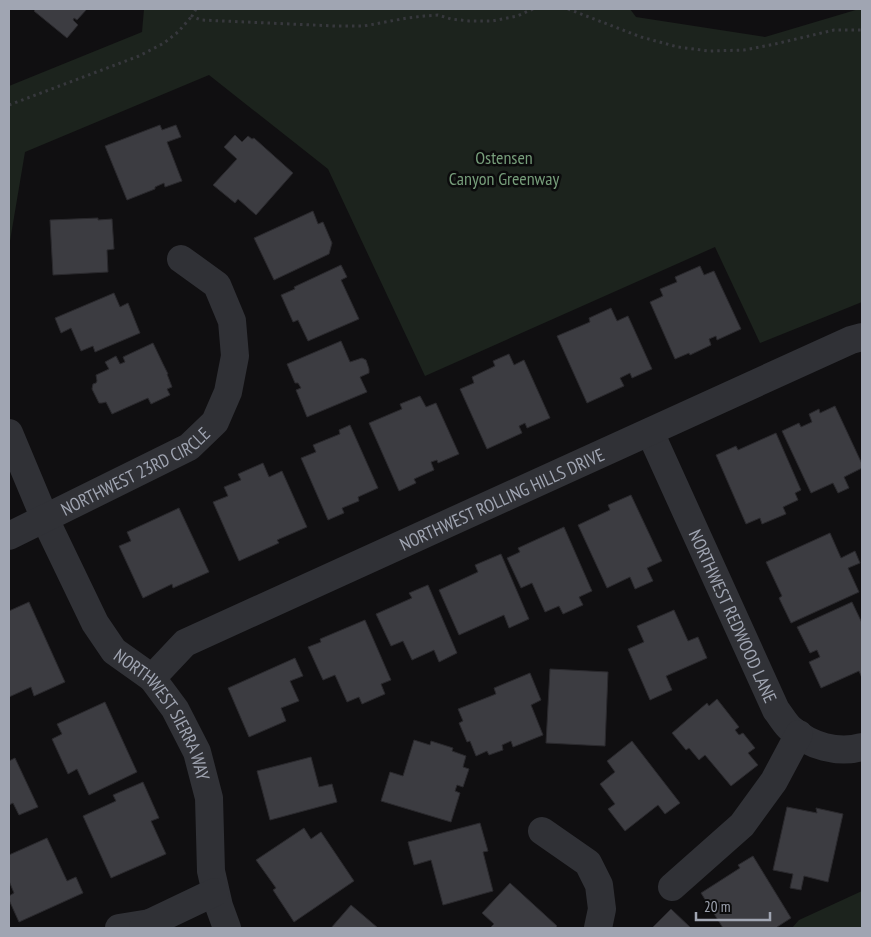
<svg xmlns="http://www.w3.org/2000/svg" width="871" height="937" font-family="'PT Sans Narrow',sans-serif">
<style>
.green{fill:#1c231d}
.building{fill:#3c3c41;stroke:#2a292d}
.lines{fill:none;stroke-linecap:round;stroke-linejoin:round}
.path{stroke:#37383d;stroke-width:3;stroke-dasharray:2.5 4;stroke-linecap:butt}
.minor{stroke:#303136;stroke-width:28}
.labels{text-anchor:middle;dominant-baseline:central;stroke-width:5;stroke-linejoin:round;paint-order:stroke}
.park-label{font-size:18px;fill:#779e7b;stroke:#0b0b0c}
.street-label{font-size:18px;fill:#a0a5b2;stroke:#0b0b0c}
</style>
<rect width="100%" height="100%" fill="#100f11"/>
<!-- green -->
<g class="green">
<polygon points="144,9 630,9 636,17 765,37 859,9 862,9 862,302 760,343 715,247 425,376 328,169 209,75 25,152 9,247 9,86 142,32"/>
<polygon points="862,891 862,928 792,928 799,920"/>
</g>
<!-- building -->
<g class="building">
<polygon points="36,9 87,9 77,20 74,18 73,20 78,25 67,38 34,11"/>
<polygon points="160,125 162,130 176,125 181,137 167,142 182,181 165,187 164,183 155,187 155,189 127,200 105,146"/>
<polygon points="235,135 242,142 248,136 252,139 254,138 293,173 256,215 238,199 235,203 213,185 237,159 224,147"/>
<polygon points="313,211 318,224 323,222 332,243 329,254 274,280 254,238"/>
<polygon points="98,218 98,220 112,219 114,249 107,250 108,272 53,275 50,220"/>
<polygon points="341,265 347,277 341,280 359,319 308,341 298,320 293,322 281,295 295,289 294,287"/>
<polygon points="700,266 704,275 714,271 741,329 717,340 716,336 709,339 711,345 690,355 689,353 675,359 650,302 663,296 660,289 677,282 675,277"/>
<polygon points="114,293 120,307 128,303 140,333 95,352 93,346 81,351 71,328 61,333 55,318"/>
<polygon points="611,308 617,321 628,316 652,369 632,378 630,373 620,378 624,386 587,403 557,336 590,322 589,318"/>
<polygon points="341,341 350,362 362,358 366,360 369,369 369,373 360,377 367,392 307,417 296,390 301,388 298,383 295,383 287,364"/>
<polygon points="153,343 163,364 168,374 167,374 172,387 167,389 170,395 151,404 148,398 112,414 106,402 102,403 99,403 92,389 93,384 96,383 97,381 96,375 109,369 105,362 116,356 120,364 125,362 123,357"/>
<polygon points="509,354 514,365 524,360 550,418 527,428 525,423 519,426 522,433 487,449 460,389 474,383 472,377 495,366 493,361"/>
<polygon points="420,396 426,407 436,403 459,454 438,463 437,460 431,462 434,470 414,479 416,483 399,491 369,423 402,409 400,404"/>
<polygon points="835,406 862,464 862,468 844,477 849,488 838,493 833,483 811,493 782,431 799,423 801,427 812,422 809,414 819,409 820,413"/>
<polygon points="350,425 378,488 358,497 359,501 342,508 344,513 328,520 301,458 316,452 313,445 340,434 339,430"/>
<polygon points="776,433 801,490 795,493 798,500 783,507 786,514 762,524 760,518 746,524 716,455 736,446 738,450"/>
<polygon points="263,463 269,477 282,471 307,527 277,540 279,543 239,561 213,502 228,496 224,487 241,480 238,474"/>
<polygon points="631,495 662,561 647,568 653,581 635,589 630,577 607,588 578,525 610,510 608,505"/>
<polygon points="179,508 209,572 173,588 172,584 143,598 119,546 131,541 127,532"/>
<polygon points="564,527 592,591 579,597 583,605 563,614 559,606 545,612 532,583 521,588 507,558 520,552 518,548"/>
<polygon points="830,533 841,558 855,551 860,563 848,568 859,592 791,623 779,598 782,596 766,562"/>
<polygon points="501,554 529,619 509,628 504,615 459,635 439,590 478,572 475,565"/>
<polygon points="428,585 457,653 439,662 434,650 412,660 403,641 391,646 376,614 412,598 409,593"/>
<polygon points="29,602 65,682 34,696 31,687 9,697 9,611"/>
<polygon points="852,602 862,623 862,678 859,671 821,688 809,662 820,657 817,650 810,653 797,627"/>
<polygon points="674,610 688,641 698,637 707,658 666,676 672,690 650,700 628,649 644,642 637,626"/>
<polygon points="365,620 391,680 381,684 385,694 362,704 359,697 347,702 335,675 323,680 308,647 321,642 320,639"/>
<polygon points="295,658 303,676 290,681 299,701 281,708 286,721 249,737 228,688"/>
<polygon points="550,669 608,672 605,746 546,743"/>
<polygon points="530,673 541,700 531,705 543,735 513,747 511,741 502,745 503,750 489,755 487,751 476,756 470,741 467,742 459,723 463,721 458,709 496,694 494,688"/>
<polygon points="717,699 739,727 735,730 739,735 743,733 755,748 748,753 758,765 731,786 705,755 699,760 689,748 686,750 672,733 707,703 709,706"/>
<polygon points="105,702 137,772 89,795 77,769 68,774 52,739 62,734 57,724"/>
<polygon points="414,740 430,745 431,741 453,748 452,751 466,756 463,767 469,769 463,787 457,785 455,791 460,793 451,822 381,801 390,772 403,776"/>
<polygon points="632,741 680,803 665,814 658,805 625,831 608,809 615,804 600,784 615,772 607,761"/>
<polygon points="311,757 319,787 332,784 337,802 270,820 257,771"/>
<polygon points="15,758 38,807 19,815 13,803 9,805 9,761"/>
<polygon points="143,782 159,818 151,821 166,854 111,878 83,816 116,801 113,795"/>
<polygon points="787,807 817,813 816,808 843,814 828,882 804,876 801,890 790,888 793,874 773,870"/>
<polygon points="480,823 488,851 483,852 493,891 443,905 431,860 414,865 408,842"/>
<polygon points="304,828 311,839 321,832 354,881 294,922 273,890 276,888 256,860"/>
<polygon points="47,838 67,881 76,877 83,893 19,922 9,900 9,896 14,893 9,881 9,855"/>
<polygon points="753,856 791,918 777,927 778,928 723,928 701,893 740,868 738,865"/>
<polygon points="510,883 557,926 555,928 490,928 494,924 482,913"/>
<polygon points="351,905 378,928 331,928"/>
<polygon points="671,909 691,928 652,928"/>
</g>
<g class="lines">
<!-- path -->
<g class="path">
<polyline points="196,9 192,16 201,20 335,26 364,26 407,18 424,16 438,15 451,19 469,21 492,21 517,16 533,9"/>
<polyline points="568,9 641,37 678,47 709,51 744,50 775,44 834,30 862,30"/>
<polyline points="9,105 139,56 164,43 178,32 192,16"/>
</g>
<!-- minor -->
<g class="minor">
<path id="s1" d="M650,432l126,278c5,6 9,14 15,19 19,17 47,25 71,18"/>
<path id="s2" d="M9,433l36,86 50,104 19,28 38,27 23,31 22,43 12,46 2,73 8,35 8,22"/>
<path id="s3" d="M9,536l180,-89 26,-25 13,-30 7,-36 -3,-35 -15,-36 -36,-26"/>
<path id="s4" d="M152,678l33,-35 666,-303 11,-3"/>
<polyline points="542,831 588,863 599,885 602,909 598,928"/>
<polyline points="672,887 742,825 774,781 799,734"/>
<polyline points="119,928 150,923"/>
<polyline points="143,928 150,923 215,892"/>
</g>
</g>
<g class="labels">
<!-- park labels -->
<g class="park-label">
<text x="504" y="157">Ostensen<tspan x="504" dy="21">Canyon Greenway</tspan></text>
</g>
<!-- street labels -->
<g class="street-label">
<text stroke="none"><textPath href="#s3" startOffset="142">NORTHWEST 23RD CIRCLE</textPath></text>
<text stroke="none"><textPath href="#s4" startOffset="396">NORTHWEST ROLLING HILLS DRIVE</textPath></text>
<text stroke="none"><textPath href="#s1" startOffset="202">NORTHWEST REDWOOD LANE</textPath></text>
<text stroke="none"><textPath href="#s2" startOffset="325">NORTHWEST SIERRA WAY</textPath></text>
</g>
</g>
<!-- border -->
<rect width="871" height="937" fill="none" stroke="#a0a5b2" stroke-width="20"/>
<!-- scale -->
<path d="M696 912v8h74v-8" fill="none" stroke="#a0a5b2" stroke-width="2.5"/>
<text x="704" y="912" font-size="15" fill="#a0a5b2" stroke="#0b0b0c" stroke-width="4" paint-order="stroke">20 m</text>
</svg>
